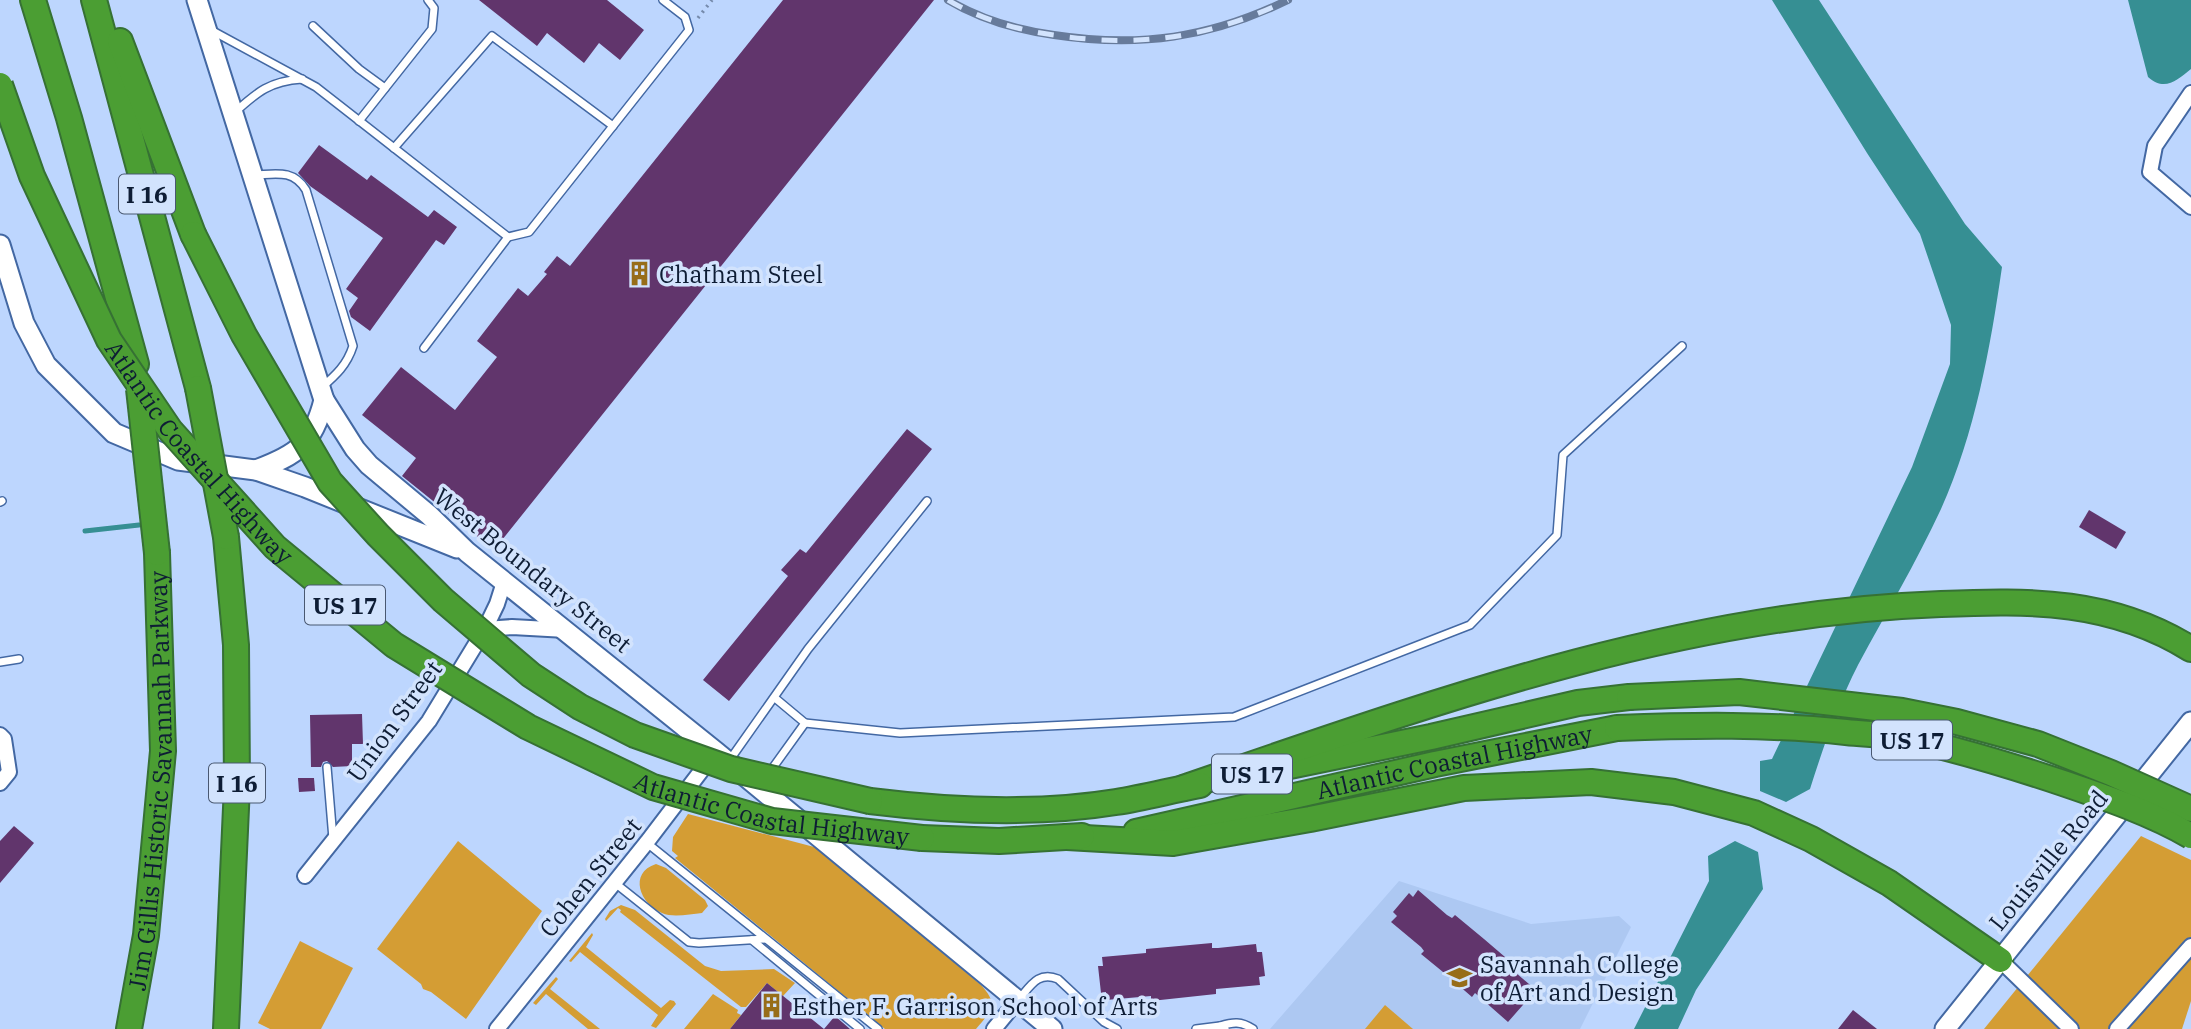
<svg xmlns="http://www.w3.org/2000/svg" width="2191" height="1029" font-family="'IBM Plex Serif',serif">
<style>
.built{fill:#adc8f2}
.green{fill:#d49d34}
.water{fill:#368f93}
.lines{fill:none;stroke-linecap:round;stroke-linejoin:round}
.stream{stroke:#368f93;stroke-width:5}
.building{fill:#61356c}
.service-casing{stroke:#4368a3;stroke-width:10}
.minor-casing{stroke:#4368a3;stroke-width:18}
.secondary-casing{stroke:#4368a3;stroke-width:23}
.motorway-casing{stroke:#367134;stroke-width:28}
.path{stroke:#758aab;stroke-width:3.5;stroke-dasharray:2 5;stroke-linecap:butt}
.service{stroke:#fff;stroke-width:7}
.minor{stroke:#fff;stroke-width:14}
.secondary{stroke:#fff;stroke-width:19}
.motorway{stroke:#4b9e33;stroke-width:24}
.rail-casing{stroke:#677b9b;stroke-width:8}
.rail{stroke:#d2e3fd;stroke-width:5;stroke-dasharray:16;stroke-linecap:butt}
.motorway-bridge-casing{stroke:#367134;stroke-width:28;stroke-linecap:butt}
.motorway-bridge{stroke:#4b9e33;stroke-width:24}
.labels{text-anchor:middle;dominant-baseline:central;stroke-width:7;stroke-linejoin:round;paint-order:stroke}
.shield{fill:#d2e3fd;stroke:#495871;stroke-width:2}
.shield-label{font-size:23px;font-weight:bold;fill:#0e1d35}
.poi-label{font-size:24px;fill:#0e1d35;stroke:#d2e3fd;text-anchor:start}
.street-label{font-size:24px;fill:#0e1d35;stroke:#d2e3fd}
</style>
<rect width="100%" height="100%" fill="#bdd6fe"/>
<!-- built -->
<polygon class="built" points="1399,881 1531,924 1619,916 1631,927 1580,1029 1270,1029"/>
<!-- green -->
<g class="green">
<path d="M688,814l130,34 163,137c18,20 11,25 -5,44h-91l-210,-171 3,-2 -6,-5 1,-14z"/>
<polygon points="2141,836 2191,860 2191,1001 2182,1029 1984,1029"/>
<polygon points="458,841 542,911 466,1019 431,992 423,989 421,984 377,949"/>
<path d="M656,864l10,4 39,32 3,6 -6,7c-12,1 -29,5 -40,0 -22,-9 -34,-40 -6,-49z"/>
<polygon points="621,905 635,910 705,966 721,971 774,969 795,983 783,996 767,983 746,1007 741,1007 620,912 621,910 618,908 606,921 605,919 610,911"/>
<polygon points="592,933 593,935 586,947 661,1008 670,1000 674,1001 676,1004 656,1028 651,1026 658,1015 580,952 571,962 569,961"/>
<polygon points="300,941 353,968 321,1029 270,1029 258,1023"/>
<polygon points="556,977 558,979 550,989 600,1029 588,1029 546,994 536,1005 533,1003"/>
<polygon points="713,994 738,1010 737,1013 741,1015 730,1029 684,1029"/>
<polygon points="1385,1005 1413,1029 1365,1029"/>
</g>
<!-- water -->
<g class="water">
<path d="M1772,0h47l146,224 37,43c-12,83 -27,166 -61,242 -25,54 -55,104 -83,156 -20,39 -35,83 -48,124l-24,13 -26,-11v-30l12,-2 140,-292 38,-103 1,-39 -31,-91 -53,-81z"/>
<path d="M2128,0h63v69c-14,11 -26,23 -43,8z"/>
<polygon points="1735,841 1758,852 1763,889 1696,990 1678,1029 1634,1029 1709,881 1708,856"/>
</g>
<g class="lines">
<!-- stream -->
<polyline class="stream" points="85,531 139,525"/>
</g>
<!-- building -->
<g class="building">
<polygon points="479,0 607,0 644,30 620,60 599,43 584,63 547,33 537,46"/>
<polygon points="783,0 934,0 494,550 402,476 416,458 362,415 401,367 455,410 497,357 477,341 518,288 528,296 547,274 544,272 557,256 570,266"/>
<polygon points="319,145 367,180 371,175 428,217 434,210 457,227 444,245 436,240 370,331 351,317 349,311 358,298 346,289 383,238 310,186 298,173"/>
<polygon points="907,429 932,449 729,701 703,680 788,576 781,570 800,549 806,553"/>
<polygon points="2089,510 2126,532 2116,549 2079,527"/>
<polygon points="362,714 363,744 352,744 352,766 333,767 327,761 323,762 321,767 311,767 310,715"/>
<polygon points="298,778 314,778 315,791 299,792"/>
<polygon points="14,826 34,843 0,883 0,841"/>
<polygon points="1418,890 1447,915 1452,918 1455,915 1484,939 1505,957 1502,961 1536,990 1508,1022 1475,993 1472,997 1443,972 1421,954 1424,951 1421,947 1391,922 1397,916 1393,912 1409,893 1413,897"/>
<polygon points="1212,943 1212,948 1218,948 1256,944 1257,952 1262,952 1265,976 1259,977 1260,985 1216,989 1216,994 1151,1001 1151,996 1106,1000 1106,992 1101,993 1098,966 1103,966 1102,957 1146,953 1146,949"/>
<polygon points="767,983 824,1029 835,1016 850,1029 730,1029"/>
<polygon points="1853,1010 1877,1029 1838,1029"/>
</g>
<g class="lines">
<defs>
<g id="service">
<polyline points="313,26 359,69 385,88"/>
<polyline points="209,29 316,87 508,237 529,232 689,30 685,17 663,0"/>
<path d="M234,113c23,-21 36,-32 68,-34"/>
<polyline points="359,121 432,29 434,8 428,0"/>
<polyline points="394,148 492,36 613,126"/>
<path d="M255,175c21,-1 38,-6 51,15l47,156c-6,19 -17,29 -32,42"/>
<polyline points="424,348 508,237"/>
<polyline points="0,502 2,501"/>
<polyline points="0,662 19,659"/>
<polyline points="805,723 900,733 1234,717 1470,625 1557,535 1563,455 1682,346"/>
<polyline points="729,761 808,649 927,501"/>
<polyline points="327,767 333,839"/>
<polyline points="769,773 805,723 775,698"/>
<polyline points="647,843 878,1029"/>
<polyline points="615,883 689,942 699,943 765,939"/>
<polyline points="752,940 860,1029"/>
<path d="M1020,998c11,-13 19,-27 38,-19l46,43 13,7"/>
<polyline points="1196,1029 1220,1026"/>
<path d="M1225,1029l-5,-3c13,-4 21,-5 33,3"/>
</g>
<g id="minor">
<polyline points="2191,93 2155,146 2150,172 2191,207"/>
<polyline points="485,629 512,627 566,630"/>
<polyline points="0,735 4,739 9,772 0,783"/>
<polyline points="305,876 429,721 485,629 497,604 504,582"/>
<polyline points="2000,960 2071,1029"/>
<polyline points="497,1029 647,842 711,758"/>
<polyline points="994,1029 1017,1001"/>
<polyline points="2117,1029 2191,946"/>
</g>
<g id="secondary">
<polyline points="197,0 324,400 355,449 369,465 429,515 467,552 716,752 1052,1029"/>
<polyline points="0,245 24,323 46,365 114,433 178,460 256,470 305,487 457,548"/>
<path d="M256,470c41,-15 57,-26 68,-70"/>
<polyline points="1945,1029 2191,722"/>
</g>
<g id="motorway">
<polyline points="33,0 69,118 136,364"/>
<polyline points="94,0 198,388"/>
<polyline points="120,41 193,234"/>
<polyline points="226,537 236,645 237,786 226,1029"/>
<polyline points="1280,768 1431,737 1578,703 1629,697"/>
<path d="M1183,788c245,-84 496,-175 758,-184 90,-4 171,-4 250,45"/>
<path d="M870,801c80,10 166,14 246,1 28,-4 56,-12 84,-17"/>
<path id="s1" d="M1136,832l299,-68 182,-36"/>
<polyline points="1067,837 1173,843 1310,819 1464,788 1591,782 1674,792 1754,813 1811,839 1889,883 2000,960"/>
<polyline points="922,838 999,841 1082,836"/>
<path id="s2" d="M129,1029l17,-94 17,-184 -6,-198"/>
</g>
</defs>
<!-- service casing -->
<use href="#service" class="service-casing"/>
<!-- minor casing -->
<use href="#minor" class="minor-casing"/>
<!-- secondary casing -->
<use href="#secondary" class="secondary-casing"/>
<!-- motorway casing -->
<use href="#motorway" class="motorway-casing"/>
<!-- path -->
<polyline class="path" points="698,18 712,0"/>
<!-- service -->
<use href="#service" class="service"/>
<!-- minor -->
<use href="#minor" class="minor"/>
<!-- secondary -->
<use href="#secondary" class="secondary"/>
<!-- motorway -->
<use href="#motorway" class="motorway"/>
<defs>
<path id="rail" d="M948,0c32,19 69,30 106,35 85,13 156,3 234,-35"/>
</defs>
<!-- rail casing -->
<use href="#rail" class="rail-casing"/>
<!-- rail -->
<use href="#rail" class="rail"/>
<defs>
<g id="motorway-bridge">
<path id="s3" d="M0,85l32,91 77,164 61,90 105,117 119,98 134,82 125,60 119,34 150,17"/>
<polyline points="193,234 244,335 330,482 378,535 443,600 531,675 580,707 635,735 731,769 870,801"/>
<polyline points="198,388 226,537"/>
<polyline points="139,389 157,553"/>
<polyline points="1629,697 1739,692 1902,711 1957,722 2038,744 2111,773 2191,809"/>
<path d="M1617,728c77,-3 153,-4 229,4 18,2 36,2 53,5 56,11 110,28 164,46 44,15 88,30 128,53"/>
</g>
</defs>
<!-- motorway-bridge casing -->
<use href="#motorway-bridge" class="motorway-bridge-casing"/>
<!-- motorway-bridge -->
<use href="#motorway-bridge" class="motorway-bridge"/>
</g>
<!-- icons -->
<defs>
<symbol id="building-bare" viewBox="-9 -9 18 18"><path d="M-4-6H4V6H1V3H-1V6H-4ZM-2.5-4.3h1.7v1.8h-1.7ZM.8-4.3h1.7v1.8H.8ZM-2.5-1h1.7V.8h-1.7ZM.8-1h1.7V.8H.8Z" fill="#976d19" stroke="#d2e3fd" stroke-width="2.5" paint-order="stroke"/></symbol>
<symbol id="university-bare" viewBox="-9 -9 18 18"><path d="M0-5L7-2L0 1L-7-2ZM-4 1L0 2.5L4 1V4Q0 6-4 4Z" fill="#976d19" stroke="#d2e3fd" stroke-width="2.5" paint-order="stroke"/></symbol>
</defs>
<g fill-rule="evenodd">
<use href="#building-bare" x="622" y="256" width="35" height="35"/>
<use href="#university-bare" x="1442" y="960" width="35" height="35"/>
<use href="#building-bare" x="754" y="988" width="35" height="35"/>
</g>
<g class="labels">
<!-- shield labels -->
<g class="shield">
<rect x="119" y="174.5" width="56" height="39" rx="5"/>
<rect x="305" y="585.5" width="80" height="39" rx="5"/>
<rect x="1872" y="720.5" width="80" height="39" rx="5"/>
<rect x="1212" y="754.5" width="80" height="39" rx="5"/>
<rect x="209" y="763.5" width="56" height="39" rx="5"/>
</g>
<g class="shield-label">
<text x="147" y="194">I 16</text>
<text x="345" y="605">US 17</text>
<text x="1912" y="740">US 17</text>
<text x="1252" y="774">US 17</text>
<text x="237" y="783">I 16</text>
</g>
<!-- poi labels -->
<g class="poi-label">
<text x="659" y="274">Chatham Steel</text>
<text x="1480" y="964">Savannah College<tspan x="1480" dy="28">of Art and Design</tspan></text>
<text x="792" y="1006">Esther F. Garrison School of Arts</text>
</g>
<!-- street labels -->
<g class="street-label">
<text stroke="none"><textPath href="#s3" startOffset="422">Atlantic Coastal Highway</textPath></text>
<text transform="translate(533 570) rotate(39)">West Boundary Street</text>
<text transform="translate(394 721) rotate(-54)">Union Street</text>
<text stroke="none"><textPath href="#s1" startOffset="326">Atlantic Coastal Highway</textPath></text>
<text stroke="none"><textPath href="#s2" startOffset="250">Jim Gillis Historic Savannah Parkway</textPath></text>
<text stroke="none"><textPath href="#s3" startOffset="1115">Atlantic Coastal Highway</textPath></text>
<text transform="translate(2048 860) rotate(-51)">Louisville Road</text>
<text transform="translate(590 877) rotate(-51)">Cohen Street</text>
</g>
</g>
</svg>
